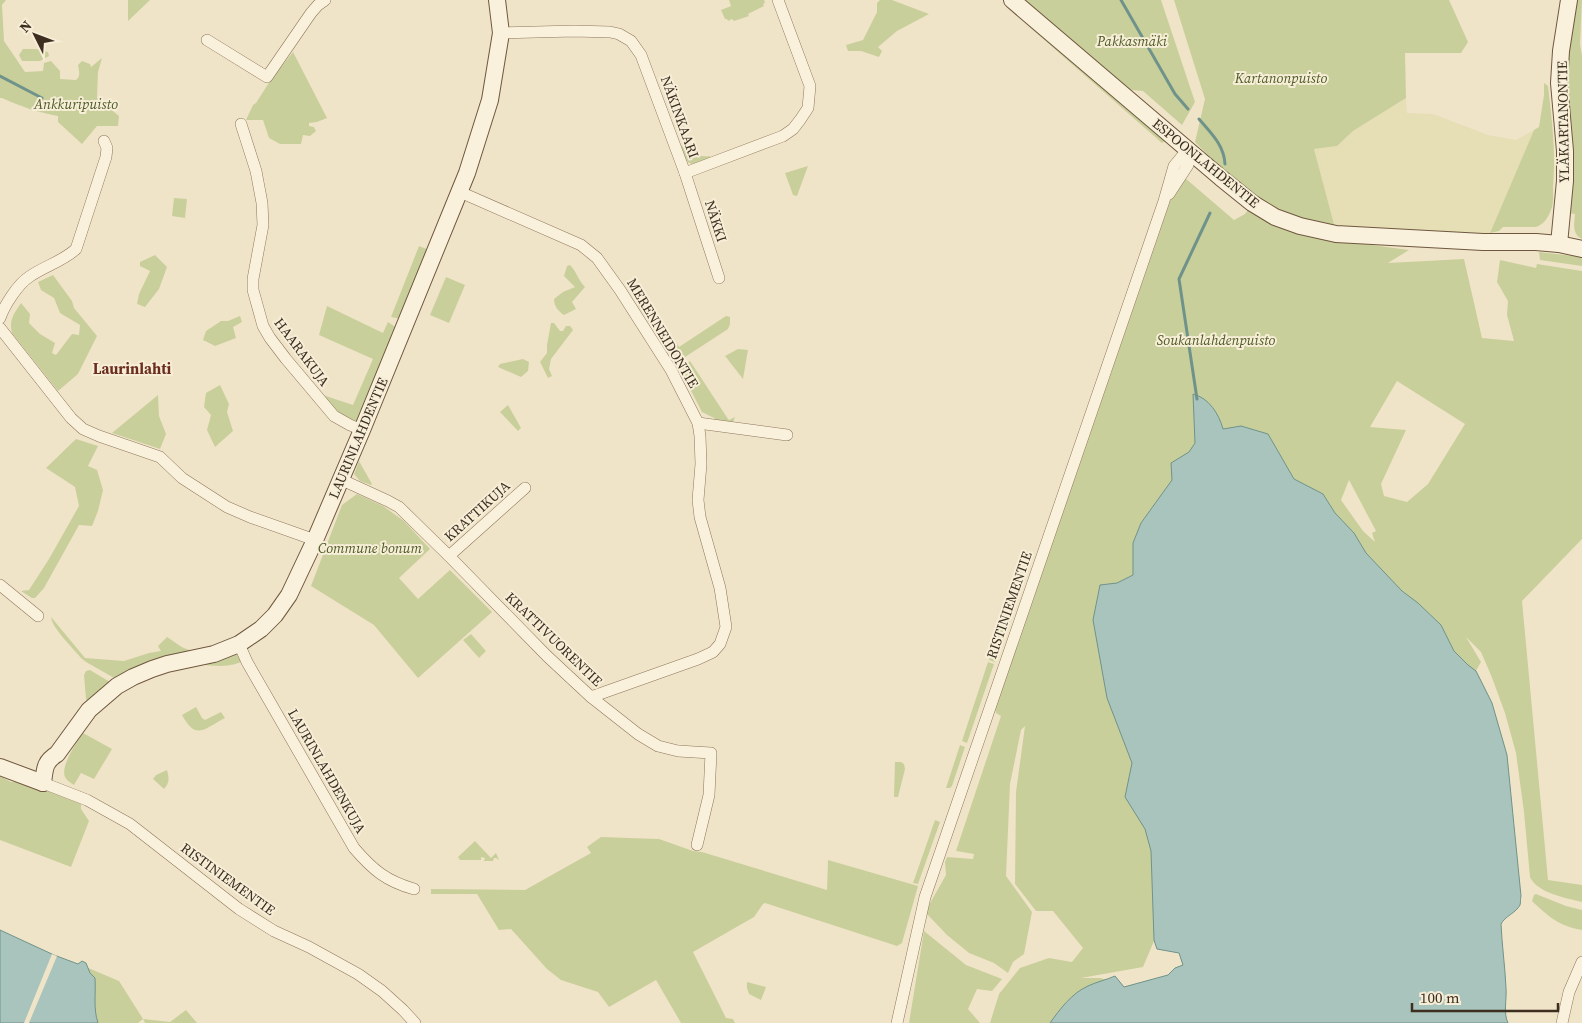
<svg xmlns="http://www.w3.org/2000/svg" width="1582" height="1023" font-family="'Source Serif 4',serif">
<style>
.farmland{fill:#e6deb5}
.green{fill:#c9cf9b;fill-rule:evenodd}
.water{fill:#a9c4bc;stroke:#6f938a}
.pier{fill:#f0e4c8}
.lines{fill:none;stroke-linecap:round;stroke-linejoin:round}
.stream{stroke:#6f938a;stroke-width:3}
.street-casing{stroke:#8d765c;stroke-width:12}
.secondary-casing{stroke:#6f573f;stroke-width:18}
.street{stroke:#faf1dc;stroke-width:11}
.secondary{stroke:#faf1dc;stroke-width:16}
.labels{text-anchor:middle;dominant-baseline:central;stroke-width:4;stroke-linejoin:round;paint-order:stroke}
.park-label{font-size:14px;font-style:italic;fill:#4d5a26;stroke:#f7eed8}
.street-label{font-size:14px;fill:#3d2e20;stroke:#f7eed8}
.neighbourhood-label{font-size:15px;font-weight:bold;fill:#6b2e1e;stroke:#f7eed8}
</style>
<rect width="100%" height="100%" fill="#f0e4c8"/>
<!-- farmland -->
<polygon class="farmland" points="1406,98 1407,113 1433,114 1488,135 1516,140 1534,130 1490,233 1473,235 1335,228 1314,149 1337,146 1353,131"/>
<!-- green -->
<g class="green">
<path d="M0,0h6l-4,5 2,36 21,31 18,-1 1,-8 7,-2 9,10v8l16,1c5,-4 3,-9 2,-15l4,-4 8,3 1,3 11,-9 -4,14 -1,26 22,18 -1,10h-21l-15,18 -24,-22v-6c-21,-4 -36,-9 -56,-18h-2z"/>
<polygon points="128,0 150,0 128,21"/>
<polygon points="729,0 764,0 765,3 763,4 764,6 748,14 749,16 734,21 732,19 728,21 727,19 725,19 721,10 731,6"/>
<polygon points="880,0 892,0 929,14 897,31 878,47 882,51 879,57 861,51 848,51 846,45 863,40 877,12 877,3"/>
<polygon points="1021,0 1161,0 1195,102 1182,125 1143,91 1132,90 1107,74"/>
<path d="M1174,0h275l19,42 -7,11h-56l1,45 -53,33 -16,15 -23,3 21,79c-21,-6 -43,-12 -62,-22 -30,-15 -55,-41 -78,-64l10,-43z"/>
<path d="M1576,0h6l-2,44 2,12v183c-10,-5 -8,-15 -7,-25l-7,-1 -2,-148z"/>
<polygon points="1025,18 1165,141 1162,143 1025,23"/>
<polygon points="23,49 36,49 48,52 49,56 40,61 22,61 19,55"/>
<polygon points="293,52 327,118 317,122 309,123 309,126 314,127 316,131 310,136 303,135 301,144 280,144 269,138 263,120 246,120 253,105 256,103 270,81"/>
<path d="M1544,83l4,3c4,35 8,65 5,101 0,7 1,16 -2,23 -3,8 -7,14 -15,17h-33l-4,4 -9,2 44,-103 5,-3 5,-32z"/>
<path d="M681,145c8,9 17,12 29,11v3l-18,5c-8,-2 -10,-11 -13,-18z"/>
<polygon points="808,166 797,196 793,195 785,173"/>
<path d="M1185,178l49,42 11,-6 3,-4 94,31 67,9 -21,13 76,-4 18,79 32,3 -7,-26 1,-14 -11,-19 3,-22 36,8 1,-4 45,7v268l-60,62 26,279 34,5v17c-16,-4 -45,-9 -52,-25l-6,-65 -8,-59 -11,-40 -14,-38 -10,-23 -15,-15 15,25 -5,9 16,32 15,52 -196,146 -218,122h-103l9,-29 21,-26 29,-10 23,4 11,-14 -30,-37h-17l-21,-27 1,-92 9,-66 -4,4 -11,54 -4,92 26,36 -8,42 -11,8 -5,11 -14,-10 -25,-10 -22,-18 -22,-23 21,-37 -1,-13 2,-5 26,2 1,-5 -18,-3 45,-135 -5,-3 -1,-4 176,-510zM1397,381l68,43 -37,60 -21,18 -23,-6 -3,-12 25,-54 -36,-3zM1349,480l27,51 -4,2 3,9 -12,-11 -22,-31zM1154,941l3,8 22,4 4,12 -8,3 -7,7 -44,12 -9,-11 -9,4 -5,-2h-20l62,-11z"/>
<polygon points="174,198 187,199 185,218 172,216"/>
<polygon points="419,246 429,250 401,319 391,317"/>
<polygon points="1539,252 1582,257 1582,266 1540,260"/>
<polygon points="155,255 167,267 159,289 145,307 137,304 139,294 150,271 140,266 140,262"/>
<path d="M570,265c7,7 8,15 15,22l-13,15 4,7 -12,6c-6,-4 -10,-9 -10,-16l9,-7 12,-5 -11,-11 3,-10z"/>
<path d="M53,275l19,26 2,7 23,28 -19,38 -20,17 -46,-58c-3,-13 1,-18 9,-30l9,11 -1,9 11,11 15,9 -3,10 4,2 16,-21 7,1 1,-10 -20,-12 -6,-15 -13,-8 -3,-8z"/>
<polygon points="446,277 465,285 449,323 430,315"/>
<polygon points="640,302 656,313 679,347 726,316 730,317 730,324 728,329 682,359 678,351 668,349 638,306"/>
<polygon points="327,306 383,333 388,322 397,328 359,420 354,422 342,417 323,395 353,405 373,359 319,335"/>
<polygon points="240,316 242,322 233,327 236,338 215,346 203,340 206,331 221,321 228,321"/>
<polygon points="551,323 554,323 560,331 563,331 566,326 570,326 573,330 551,359 549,369 552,376 548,378 540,362 547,353 547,345"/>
<polygon points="738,349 748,350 743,379 725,356"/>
<polygon points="523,359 529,362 528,371 521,377 498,367 500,364"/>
<polygon points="690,361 728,419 729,420 735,417 733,422 715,421 714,418 702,412 682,373 683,367"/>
<polygon points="220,385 229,404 227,412 233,431 215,447 207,430 211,415 204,407 206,393"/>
<polygon points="158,395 159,416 166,434 160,449 112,433"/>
<polygon points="508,405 521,428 518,431 500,412"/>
<polygon points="76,439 98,446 88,466 97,470 103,490 98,511 92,526 79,525 44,588 35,598 32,598 21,591 29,590 49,559 79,506 75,487 46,468"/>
<polygon points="359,461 372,484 371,485 360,481 354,474"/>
<polygon points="357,494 383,506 404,521 430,549 399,578 418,599 450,570 492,612 418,678 374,625 311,586 342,505"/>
<path d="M51,617l34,41 39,3 25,-8 12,-2 -3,-5 9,-9c10,6 14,12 27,14l-78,28 -30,-17 -5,-4c-8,-10 -29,-30 -30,-41z"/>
<polygon points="1004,618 1010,620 995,662 989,660"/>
<polygon points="471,634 486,651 479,658 463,640"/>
<path d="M234,654l7,3 2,4c-15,8 -33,4 -49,3z"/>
<polygon points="988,662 994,664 967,743 962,741"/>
<polygon points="90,670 110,682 89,702 86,699 84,675 86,671"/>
<path d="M196,707l6,11 3,2 16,-8 4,6c-21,11 -29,23 -43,-3z"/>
<path d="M83,733l29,16 -18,30 -13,-6 -7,12c-3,-2 -7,-4 -9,-8 -5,-11 12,-35 18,-44z"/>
<polygon points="960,745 965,747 952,786 950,788 946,788"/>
<polygon points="895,762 901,762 904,764 905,769 898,797 894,797"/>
<path d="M167,770c2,8 3,12 -3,19l-11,-10 3,-4z"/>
<polygon points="0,776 11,782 23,781 81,804 81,809 89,821 71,867 0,840"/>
<polygon points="935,820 940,822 918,884 913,883"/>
<polygon points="601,837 659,839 693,851 702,852 827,890 828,860 918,886 902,943 897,946 765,903 763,904 754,917 693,952 726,1018 733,1019 735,1023 681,1023 656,980 609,1007 598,992 561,980 547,969 511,929 499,930 477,894 431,894 431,889 525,890 591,853 587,847"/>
<polygon points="475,841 491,858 496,853 499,860 496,858 494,858 493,861 484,861 485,858 481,857 481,860 460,860 458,857"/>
<path d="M1536,894l30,12 16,4v20c-23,-4 -33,-13 -50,-29l2,-6z"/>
<polygon points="924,931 966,965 1002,979 992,991 977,989 968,1009 980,1023 909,1023"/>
<polygon points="86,967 119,981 143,1019 170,1022 186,1010 197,1023 145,1023 143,1019 138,1023 63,1023"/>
<polygon points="747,982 766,987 761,1000 749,994 747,988"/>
</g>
<!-- water -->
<g class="water">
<path d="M1193,394c16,4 26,20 30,35l18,-3 27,8 26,45 29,15 12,19 19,20 12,20 36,38 16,12 23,22 13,26 14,14 8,6 16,32 15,52 14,141c-1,3 0,6 -1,9 -4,8 -15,11 -19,19 1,22 4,42 5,64 1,11 -3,25 2,35h-458c10,-14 22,-30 38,-37 8,-4 18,-6 27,-10l9,11 44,-12 7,-7 8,-3 -4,-12 -22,-4 -3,-9 -3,-89 -6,-22 -20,-32 7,-34 -25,-65 -14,-78 7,-35 17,-2 16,-8v-32l8,-20 31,-43 -1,-17 18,-11 6,-9z"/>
<path d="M0,930l54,25 24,9 4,-3 4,2 4,10 5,5c1,16 -2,30 3,45h-98z"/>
</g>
<!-- pier -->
<polygon class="pier" points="52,954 57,956 29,1023 24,1023"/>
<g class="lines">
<!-- stream -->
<g class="stream">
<polyline points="1121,0 1175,94 1188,109"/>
<polyline points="0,76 42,98"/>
<path d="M1199,119c12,14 25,26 26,45"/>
<polyline points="1197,399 1179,279 1210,213"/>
</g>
<defs>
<g id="street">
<polyline points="501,33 574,31 610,32 619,34 631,41 641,55 685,173 783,136 793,129 800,120 808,108 810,86 778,0"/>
<polyline points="207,40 267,77 311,13 318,5 325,0"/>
<polyline points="241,124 256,171 262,203 263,225 253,279 253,290 263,326 270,338 286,359 334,416 350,425 362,430"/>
<polyline points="685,173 719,278"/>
<polyline points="460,192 581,245 597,258 620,290 671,370 698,423 700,436 701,464 698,500 700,517 720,588 726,627 720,644 713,652 698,659 591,697"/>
<polyline points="1169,194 1188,165 1188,149"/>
<path d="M0,318c4,-12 18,-34 29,-41 15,-11 33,-15 47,-28l30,-92 1,-9 -3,-7"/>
<polyline points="0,328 71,418 83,429 99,436 160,457 182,478 227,507 250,517 315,540"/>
<polyline points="698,423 787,435"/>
<polyline points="340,479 388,501 399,507 449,556 547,656 591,697 638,734 658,746 678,751 711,753 709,795 697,845"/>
<polyline points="449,556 525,488"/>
<polyline points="0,585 38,616"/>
<path d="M239,644l8,18 107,186c19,22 32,33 60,41"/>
<polyline points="43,783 87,800 130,824 239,909 274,931 309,947 358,974 382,991 403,1010 415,1023"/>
<polyline points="897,1023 925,897 1164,201 1174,166 1188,149"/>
<polyline points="1562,1023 1569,992 1582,962"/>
</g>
<g id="secondary">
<polyline points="1012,0 1221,178 1252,203 1275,217 1300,226 1336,234 1483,242 1536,242 1559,244 1582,249"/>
<polyline points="1559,244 1565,181 1565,151 1559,83 1561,51 1569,0"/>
<polyline points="0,767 43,783"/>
<path d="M43,783c2,-14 1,-21 14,-29l32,-44 28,-24 16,-9 19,-8 15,-5 47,-10 25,-10 22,-15 14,-14 14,-20 26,-55 47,-110 105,-257 23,-73 11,-67 -4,-33"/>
</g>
</defs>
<!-- street casing -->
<use href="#street" class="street-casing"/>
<!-- secondary casing -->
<use href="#secondary" class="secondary-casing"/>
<!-- street -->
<use href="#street" class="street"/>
<!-- secondary -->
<use href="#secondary" class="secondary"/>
</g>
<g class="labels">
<!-- park labels -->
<g class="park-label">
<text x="1132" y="41">Pakkasmäki</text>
<text x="1281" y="78">Kartanonpuisto</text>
<text x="76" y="104">Ankkuripuisto</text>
<text x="1216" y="340">Soukanlahdenpuisto</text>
<text x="370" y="548">Commune bonum</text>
</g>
<!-- street labels -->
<g class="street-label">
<text transform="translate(680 117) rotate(70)">NÄKINKAARI</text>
<text transform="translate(1563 122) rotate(-91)">YLÄKARTANONTIE</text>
<text transform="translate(1206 163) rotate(39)">ESPOONLAHDENTIE</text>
<text transform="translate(716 221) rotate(72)">NÄKKI</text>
<text transform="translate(663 333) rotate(59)">MERENNEIDONTIE</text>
<text transform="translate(302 352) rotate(53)">HAARAKUJA</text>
<text transform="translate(358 438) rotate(-67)">LAURINLAHDENTIE</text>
<text transform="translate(477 511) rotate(-42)">KRATTIKUJA</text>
<text transform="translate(1009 605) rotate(-71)">RISTINIEMENTIE</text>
<text transform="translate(554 639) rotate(44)">KRATTIVUORENTIE</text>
<text transform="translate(327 771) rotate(60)">LAURINLAHDENKUJA</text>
<text transform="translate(228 879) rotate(36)">RISTINIEMENTIE</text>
</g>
<!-- neighbourhood labels -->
<g class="neighbourhood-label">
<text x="132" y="368">Laurinlahti</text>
</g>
</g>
<!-- north arrow -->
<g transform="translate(35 35) rotate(312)" stroke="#f7eed8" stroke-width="4" paint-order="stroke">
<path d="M0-4L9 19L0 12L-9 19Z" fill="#3d2e20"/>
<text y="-8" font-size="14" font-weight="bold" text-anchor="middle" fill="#3d2e20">N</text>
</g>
<!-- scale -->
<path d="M1412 1003v8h146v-8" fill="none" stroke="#3d2e20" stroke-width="2.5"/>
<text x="1420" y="1003" font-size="15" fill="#3d2e20" stroke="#f7eed8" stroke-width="4" paint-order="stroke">100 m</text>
</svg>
